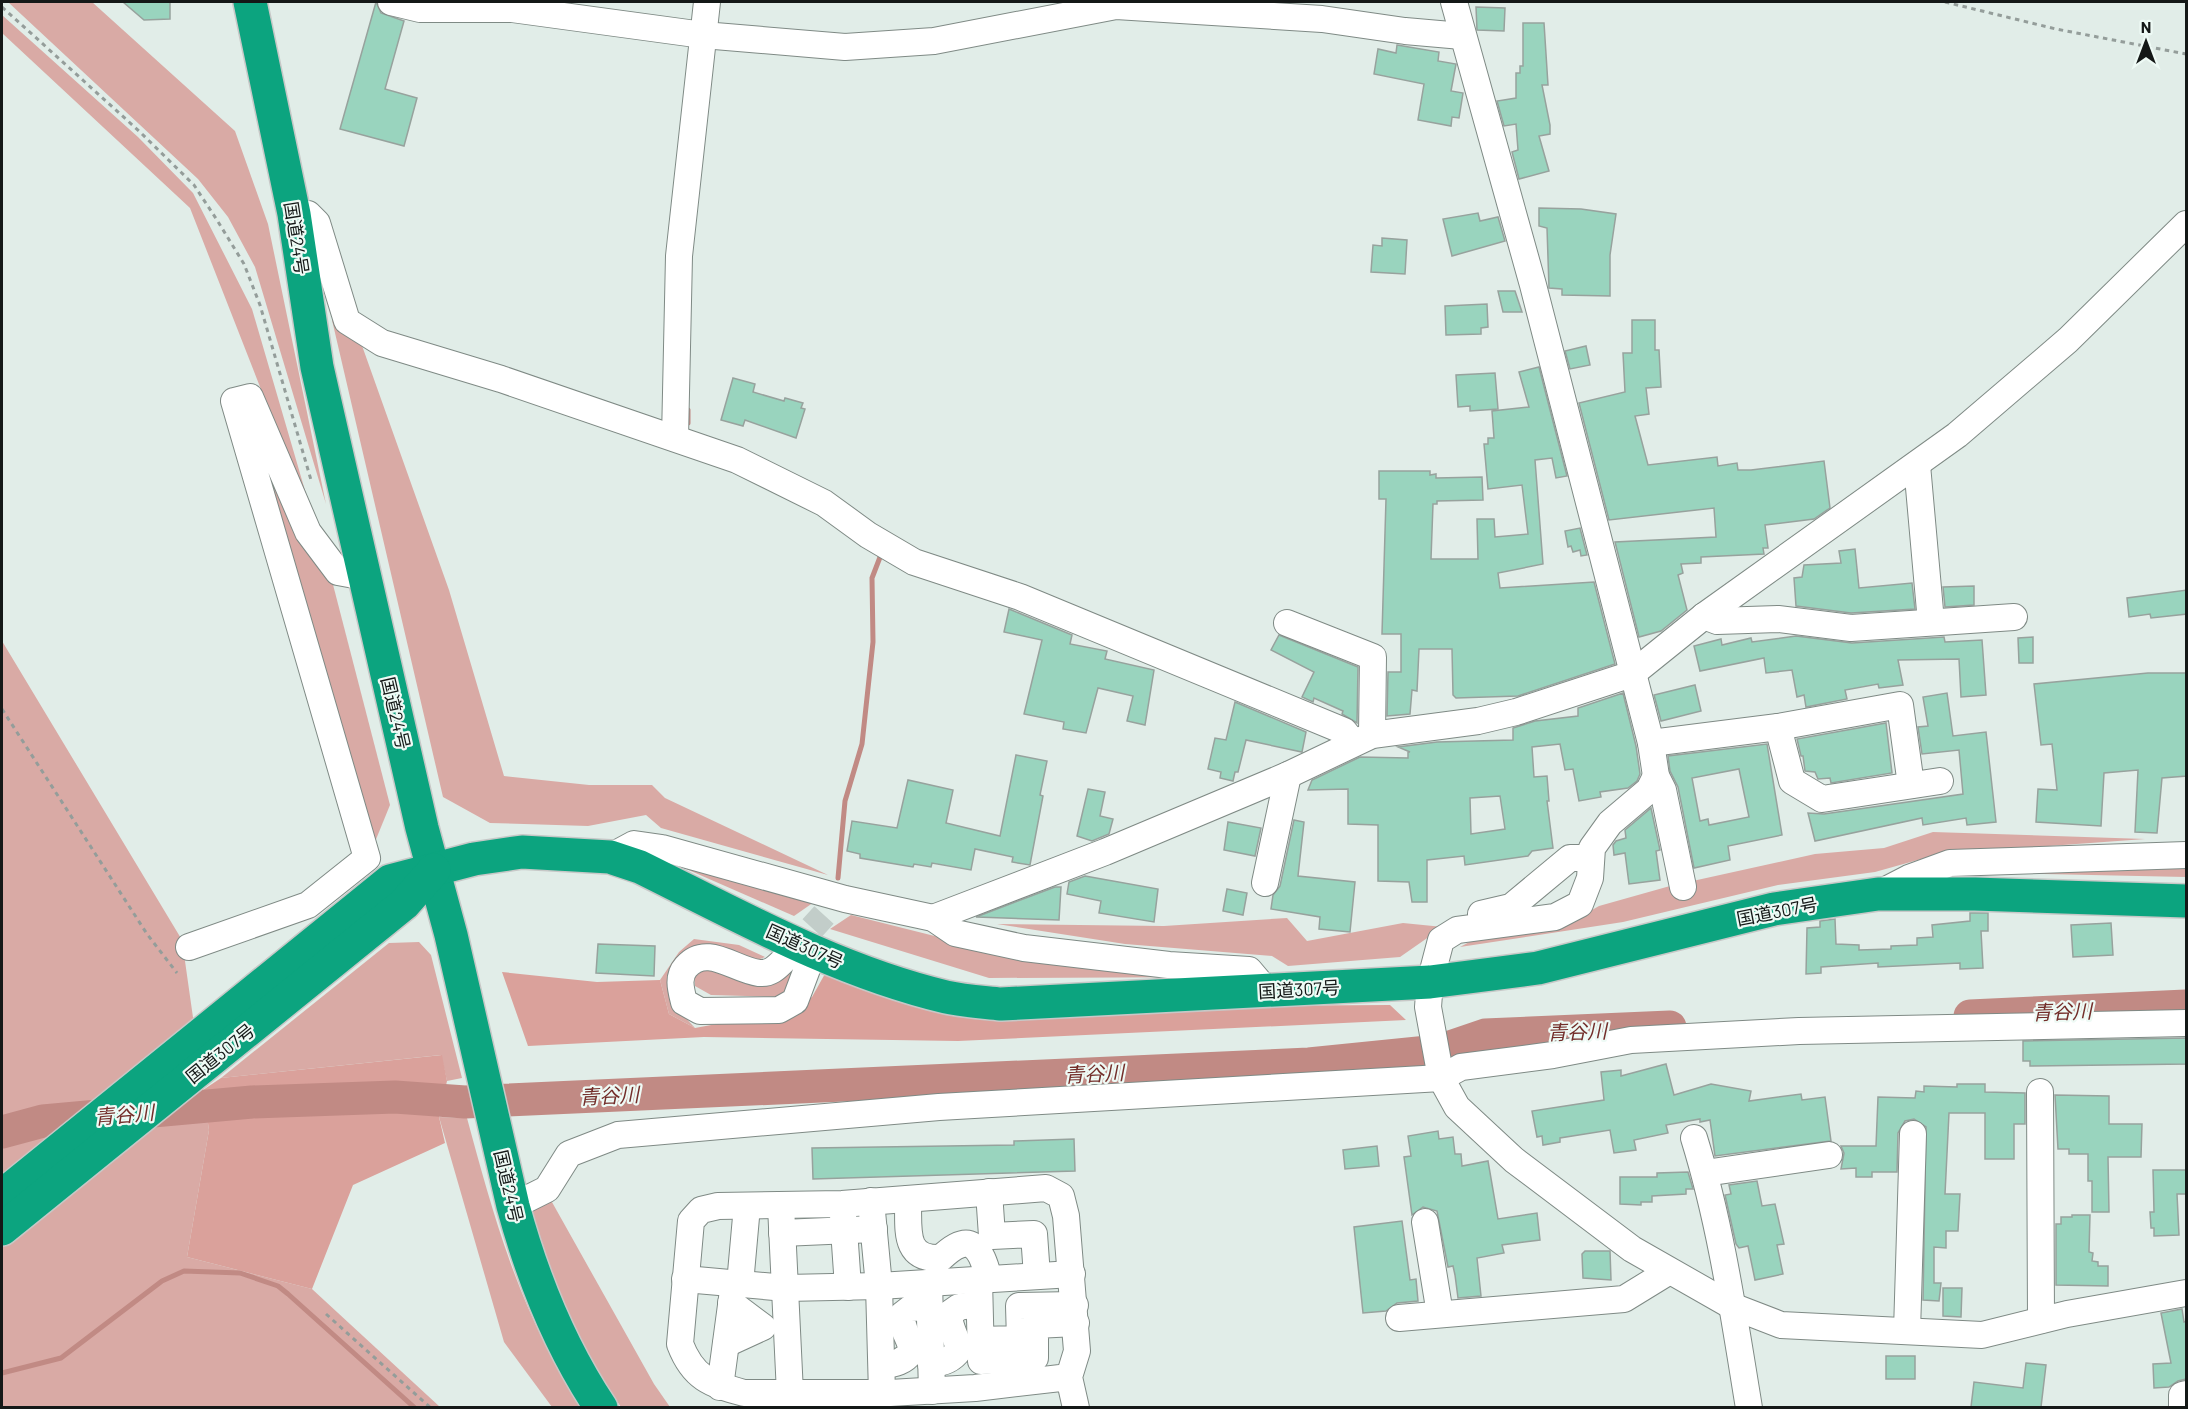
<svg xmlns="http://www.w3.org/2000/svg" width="2188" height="1409" font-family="Barlow,'Noto Sans JP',sans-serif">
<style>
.green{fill:#d9aaa5}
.forest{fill:#daa19b}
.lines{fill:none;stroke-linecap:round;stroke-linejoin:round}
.stream{stroke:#c18a84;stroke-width:5}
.river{stroke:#c18a84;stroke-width:33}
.building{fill:#99d4be;stroke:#97a29d;stroke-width:1.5;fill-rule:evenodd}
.minor-tunnel{stroke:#c2cdc9;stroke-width:26;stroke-dasharray:26 13;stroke-linecap:butt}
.minor-casing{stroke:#7f8a85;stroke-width:28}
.highway-casing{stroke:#c7c8c7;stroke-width:36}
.path{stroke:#949d9a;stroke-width:3;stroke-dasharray:4.5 4.5;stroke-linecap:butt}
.minor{stroke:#fff;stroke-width:26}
.highway{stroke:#0ca47f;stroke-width:33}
.labels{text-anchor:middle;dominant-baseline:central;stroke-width:4.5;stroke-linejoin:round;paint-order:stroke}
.street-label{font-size:18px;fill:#141817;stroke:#eefaf5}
.water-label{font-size:20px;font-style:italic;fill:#732e2a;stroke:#eefaf5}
</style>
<rect width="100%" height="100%" fill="#e1ede8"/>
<!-- green -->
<g class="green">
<polygon points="8,2 92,2 235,131 268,224 326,504 255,267 228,217 198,179"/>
<polygon points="2,15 138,137 193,193 252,309 318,535 190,208 2,33"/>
<polygon points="332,320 360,340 449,590 504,776 589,785 652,785 665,798 828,875 661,828 646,815 588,826 490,823 443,797"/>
<polygon points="245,406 330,573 390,805 370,854"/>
<polygon points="2,641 182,940 209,1130 187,1257 312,1289 440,1407 2,1407"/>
<polygon points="1933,832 2145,839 1939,854 1875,872 1778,885 1623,922 1460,947 1473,940 1571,922 1599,906 1670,886 1815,854 1884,848"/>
<polygon points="652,854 817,900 794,916"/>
<polygon points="2186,864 2186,877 1948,872"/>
<polygon points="851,915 1018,957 1218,977 989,978 830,929"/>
<polygon points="1287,918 1307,941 1403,923 1443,927 1400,957 1288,966 1272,956 1125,944 997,924 1164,926"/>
<polygon points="694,939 739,945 765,957 752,962 711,952 670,981 670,1001 695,1028 669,1014 660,980 679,952"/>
<polygon points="419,942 431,955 462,1078 447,1081 441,1055 221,1078 389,943"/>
<polygon points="792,960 798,970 795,987 780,997 711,995 695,986 694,974 702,963 741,965"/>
<path d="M439,1117l28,1c27,100 55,203 116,289h-31l-48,-65z"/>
<polygon points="548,1195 654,1384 670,1407 621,1407 588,1360 523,1209"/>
</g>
<!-- forest -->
<g class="forest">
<polygon points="502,972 597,982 660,980 669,1014 695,1028 787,1011 812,997 826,972 1115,1007 1390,1005 1406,1020 958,1041 704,1037 528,1046"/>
<polygon points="442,1055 447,1081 439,1117 445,1143 353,1185 312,1289 187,1257 209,1130 203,1090 221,1078"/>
</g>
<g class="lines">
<!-- stream -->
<g class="stream">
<polyline points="688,410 688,423"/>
<polyline points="838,878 845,801 862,744 873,642 872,578 882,552"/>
<polyline points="2,1373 61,1358 162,1281 184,1271 240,1273 278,1286 288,1294 415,1408"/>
</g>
<!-- river -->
<g class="river">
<polyline points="1970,1016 2186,1006"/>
<polyline points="2,1132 43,1121 252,1102 395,1097 465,1102 1309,1064 1438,1051 1485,1035 1670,1027"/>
</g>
</g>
<!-- building -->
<g class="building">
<polygon points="123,2 170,2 170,19 144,20"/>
<polygon points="376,2 381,13 404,21 385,89 417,98 404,146 340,129"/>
<polygon points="1476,7 1505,8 1504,31 1477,30"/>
<polygon points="1523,23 1544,23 1548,85 1542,85 1550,125 1550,134 1539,136 1549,171 1519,179 1512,152 1518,150 1516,124 1504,126 1497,101 1516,98 1516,73 1520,73 1520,66 1523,66"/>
<polygon points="1397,45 1439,52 1438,61 1456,64 1451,91 1463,93 1459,118 1452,117 1451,126 1418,120 1424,84 1374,74 1378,49 1396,53"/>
<polygon points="1539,208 1581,209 1616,214 1610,255 1610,296 1562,295 1562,289 1549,288 1547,228 1539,226"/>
<polygon points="1478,213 1480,221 1498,217 1505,241 1452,256 1443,219"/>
<polygon points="1382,238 1407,240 1405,274 1371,272 1373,245 1382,246"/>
<polygon points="1498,291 1515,291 1522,312 1503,312"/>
<polygon points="1487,304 1488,327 1481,328 1481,334 1446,335 1445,306"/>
<polygon points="1632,320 1655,320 1655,350 1659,350 1661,387 1646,388 1649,414 1635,416 1648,465 1717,457 1718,466 1737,463 1738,470 1751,470 1824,461 1830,508 1814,519 1765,525 1768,548 1763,548 1764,554 1701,557 1701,563 1681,564 1683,573 1678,575 1687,610 1661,631 1639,637 1615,542 1716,537 1714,508 1609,520 1579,403 1625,392 1623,353 1632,353"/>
<polygon points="1586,346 1590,365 1570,369 1565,351"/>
<polygon points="1539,367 1567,476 1556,478 1552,458 1535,460 1543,564 1498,573 1500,588 1594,582 1615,664 1518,696 1456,698 1453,695 1452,649 1419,649 1417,691 1412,690 1410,714 1387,716 1388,672 1401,672 1401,634 1382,634 1386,499 1379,499 1379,471 1430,471 1430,475 1436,474 1436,478 1482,477 1483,500 1437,501 1437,504 1433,504 1431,559 1478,559 1477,519 1494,519 1495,537 1528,534 1522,485 1488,489 1484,444 1488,444 1488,438 1494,438 1492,411 1529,407 1519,372"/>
<polygon points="1495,373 1498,409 1470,411 1470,406 1458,407 1456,375"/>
<polygon points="733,378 755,384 753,392 784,401 785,398 803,403 801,408 805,409 796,438 745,420 743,426 721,420"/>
<polygon points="1580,528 1587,555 1581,556 1580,550 1573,552 1571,546 1568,547 1565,531"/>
<polygon points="1855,549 1859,588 1912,583 1915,609 1851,613 1796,606 1794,578 1802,577 1804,565 1841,563 1839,551"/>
<polygon points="1974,586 1974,605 1945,607 1943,587"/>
<polygon points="2187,590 2187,614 2151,618 2150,614 2129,617 2127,598"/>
<polygon points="1009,609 1072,635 1070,644 1107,651 1105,659 1154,670 1145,725 1127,721 1133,696 1098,688 1086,733 1063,729 1064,722 1024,714 1042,640 1004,632"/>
<polygon points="1279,635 1358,667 1357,723 1342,714 1343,711 1314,698 1313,702 1302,697 1314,672 1271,650"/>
<polygon points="1796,636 1852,643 1944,637 1945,642 1982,640 1986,695 1961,697 1959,659 1898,660 1903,685 1879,688 1878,684 1845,690 1847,699 1806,707 1804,695 1797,697 1792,670 1766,673 1764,658 1700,671 1694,646 1721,639 1722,645 1751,638 1752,642"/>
<polygon points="2033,637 2033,663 2019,663 2018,638"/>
<polygon points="2148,673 2187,673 2187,776 2162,778 2157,833 2135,832 2138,770 2104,773 2101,826 2036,822 2038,789 2057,790 2052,744 2041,745 2034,684"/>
<polygon points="1695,685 1701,711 1661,721 1654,695"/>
<path d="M1623,693l13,53 4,28 -3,7 -9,7 -28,4 1,5 -22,4 -6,-32 -8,1 -5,-26 -28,3 2,30 13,-1 2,25h-2l6,47 -21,3 -4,5 -63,9 -1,-9 -37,4v42h-15l-3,-20 -31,-1v-56l-30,-1v-35l-40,1 4,-10 48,-23 48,1v-6h2l-12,-5 39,-5 76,-2v-12l22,-7 43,-5v-8zM1500,796l5,33 -34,5 -1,-36z"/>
<polygon points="1947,693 1953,736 1986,732 1996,822 1967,825 1966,818 1923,825 1922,818 1815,841 1808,813 1824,814 1963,794 1959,750 1922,754 1918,727 1928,726 1923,697"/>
<polygon points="1235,702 1306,732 1302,752 1246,740 1238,772 1235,772 1233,781 1220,778 1221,772 1208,769 1215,738 1226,740"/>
<polygon points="1886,723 1892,773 1831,783 1830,778 1818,779 1815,772 1805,771 1803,756 1801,756 1797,739"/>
<path d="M1767,744l15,91 -54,11 2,14 -36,8 -16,-81 -8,-16 -2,-15zM1739,769l10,48 -40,8 -1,-6 -8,2 -8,-43z"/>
<polygon points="1016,755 1047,761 1040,795 1043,796 1030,865 1012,862 1013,857 975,849 971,870 932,863 931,867 914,864 913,867 860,858 860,854 847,851 852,821 897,828 908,780 953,790 946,823 1000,836"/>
<polygon points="1088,789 1105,792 1100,816 1113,819 1109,834 1092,841 1077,836"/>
<polygon points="1651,808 1660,850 1656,851 1660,880 1629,884 1625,853 1614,855 1613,845 1616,841 1626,838 1625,830"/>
<polygon points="1294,820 1304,822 1298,876 1355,882 1350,932 1319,929 1320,917 1271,909 1273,895 1280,886"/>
<polygon points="1228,822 1261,828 1255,856 1224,850"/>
<polygon points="1085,876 1158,889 1154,922 1099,913 1101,901 1067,894 1069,882"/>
<polygon points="1055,887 1061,887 1059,920 976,917"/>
<polygon points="1227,889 1247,893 1243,915 1223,911"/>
<polygon points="1970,913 1988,913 1988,931 1981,931 1983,968 1960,969 1960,963 1878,967 1878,963 1821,967 1821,973 1806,974 1807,928 1820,927 1820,921 1835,919 1836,944 1859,945 1859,950 1891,949 1891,946 1917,945 1917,938 1933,937 1932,925 1970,921"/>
<polygon points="2111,923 2113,955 2073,957 2071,925"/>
<polygon points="598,944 655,946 654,976 596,973"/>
<polygon points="2187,1038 2187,1064 2030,1066 2030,1061 2023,1061 2023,1041"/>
<polygon points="1666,1064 1674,1095 1711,1084 1751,1091 1749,1101 1801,1094 1802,1100 1825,1097 1831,1141 1715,1156 1710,1120 1700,1122 1700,1119 1666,1125 1668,1133 1634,1140 1636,1150 1614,1153 1610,1130 1560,1138 1560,1142 1543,1145 1542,1136 1537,1137 1532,1111 1604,1100 1601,1072 1621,1070 1621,1076"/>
<polygon points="1957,1084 1985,1084 1985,1092 2025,1093 2025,1124 2014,1124 2014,1159 1985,1159 1985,1113 1949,1113 1945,1194 1960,1194 1958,1231 1946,1231 1946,1248 1934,1247 1934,1283 1941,1283 1939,1301 1923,1300 1926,1127 1914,1119 1905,1121 1898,1133 1897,1172 1872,1172 1872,1177 1856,1177 1856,1168 1841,1169 1844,1153 1841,1146 1876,1146 1878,1097 1915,1098 1916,1091 1924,1092 1924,1086 1957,1087"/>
<polygon points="2055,1095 2109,1096 2109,1124 2142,1124 2141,1157 2108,1157 2109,1212 2092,1212 2092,1181 2088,1181 2088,1154 2069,1154 2069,1149 2058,1149"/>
<polygon points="1438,1131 1439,1139 1453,1137 1455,1154 1461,1154 1462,1166 1488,1161 1498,1219 1537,1213 1540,1240 1502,1245 1504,1253 1477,1258 1481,1296 1458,1298 1455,1275 1453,1266 1448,1267 1437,1211 1423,1207 1412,1215 1404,1157 1411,1156 1408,1136"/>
<polygon points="1074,1139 1075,1171 813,1179 812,1148 1014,1145 1014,1141"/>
<polygon points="1377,1146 1379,1166 1345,1169 1343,1150"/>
<polygon points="2153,1170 2187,1170 2187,1194 2177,1194 2179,1235 2154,1236 2154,1228 2151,1228 2150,1212 2154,1212"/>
<polygon points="1688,1172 1693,1189 1686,1189 1686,1194 1652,1196 1652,1202 1641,1202 1641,1205 1620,1204 1620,1177 1657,1177 1657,1173"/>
<polygon points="1757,1181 1762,1206 1775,1204 1784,1244 1777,1245 1783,1274 1755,1280 1748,1246 1739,1248 1736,1244 1725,1195 1731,1194 1729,1185"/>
<polygon points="2072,1215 2090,1215 2089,1252 2093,1253 2092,1261 2098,1262 2098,1266 2108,1266 2108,1286 2056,1285 2056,1224 2061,1224 2061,1217 2072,1217"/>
<polygon points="1402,1221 1410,1280 1416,1279 1418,1301 1397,1303 1386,1311 1363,1313 1354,1227"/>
<polygon points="1585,1251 1610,1251 1611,1280 1583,1278 1582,1254"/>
<polygon points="1943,1288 1962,1288 1961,1317 1943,1316"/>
<polygon points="2182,1309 2184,1322 2187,1321 2186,1379 2178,1381 2169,1387 2154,1388 2153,1364 2171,1363 2161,1313"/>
<rect x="1886" y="1356" width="29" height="23"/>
<polygon points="2026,1363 2046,1365 2041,1407 1971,1407 1974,1382 2023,1388"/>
</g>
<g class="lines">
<!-- minor-tunnel -->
<polyline class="minor-tunnel" points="786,957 824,915"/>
<defs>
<g id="minor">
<polyline points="391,2 420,9 512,9 703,35 845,47 934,41 1116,6 1322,19 1405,31 1462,36"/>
<polyline points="1454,2 1533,285 1651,743 1656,776 1663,790 1683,887"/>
<polyline points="294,214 308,214 317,223 347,321 382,343 501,379 737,460 824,503 868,535 914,562 1020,597 1344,731 1353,742"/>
<polyline points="675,438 679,256 707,2"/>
<polyline points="1917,465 1931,622"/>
<polyline points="1704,616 1717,621 1778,619 1851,628 2014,617"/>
<polyline points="1287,623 1373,657 1372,735"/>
<polyline points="1778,727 1792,781 1822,799 1940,781"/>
<polyline points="1651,743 1778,727 1900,705 1911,785"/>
<polyline points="1656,776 1649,790 1610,823 1592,848 1590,878 1580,904 1555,917 1457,930 1441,940 1430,982 1428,1007 1441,1078 1457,1107 1514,1160 1632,1249 1732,1306 1781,1325 1982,1335 2067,1314 2186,1293"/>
<polyline points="610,857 634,844 662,848 845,899 933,918 955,933 1024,948 1169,965 1249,970 1266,990"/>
<polyline points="1265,883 1288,775"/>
<polyline points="1878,894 1909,878 1950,863 2186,855"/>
<polyline points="1481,914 1511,907 1570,858 1591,858"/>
<polyline points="933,918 1105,852 1288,775 1372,735 1478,721 1516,712 1632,674 1704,616 1957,435 2068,340 2186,224"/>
<polyline points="189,947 308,905 367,858 234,401 250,397 308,532 338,572 365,577"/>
<path d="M783,961c-7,7 -13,13 -24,12 -25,-3 -52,-30 -73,-6 -9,10 -5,23 -2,35l16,9 79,-1 16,-9 18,-48"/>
<polyline points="2040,1092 2041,1320"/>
<path d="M1694,1138c27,87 40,179 55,270"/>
<polyline points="1705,1173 1829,1155"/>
<polyline points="989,1192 992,1236 1034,1234 1037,1276"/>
<path d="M908,1199c1,29 -6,61 33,59 30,-29 40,-10 48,21"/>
<polyline points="871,1201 879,1286 882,1393"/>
<polyline points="513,1206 547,1189 569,1154 618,1135 939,1107 1441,1078 1461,1067 1553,1055 1631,1040 1799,1031 2186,1023"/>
<polyline points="781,1206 790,1393"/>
<polyline points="843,1215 848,1287"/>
<polyline points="1425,1222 1440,1314"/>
<polyline points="782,1233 874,1229"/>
<polyline points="685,1279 786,1288 879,1286 1072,1274"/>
<polyline points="979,1280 981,1358"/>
<polyline points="929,1283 932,1391"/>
<polyline points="740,1284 747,1206"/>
<polyline points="1399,1318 1624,1299 1668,1272"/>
<polyline points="1907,1331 1913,1134"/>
<polyline points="980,1340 1020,1339 1019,1306 1075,1305"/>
<polyline points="726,1344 763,1327 731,1303"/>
<polyline points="981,1361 1035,1358 1035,1325 1076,1323"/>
<path d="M931,1364c12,-1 21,-4 28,-14 -2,-13 -10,-22 -10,-36l10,-7 20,-3"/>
<path d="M882,1365c13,-1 22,-3 30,-14 -2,-14 -11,-21 -10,-36l9,-7 18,-1"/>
<path d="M1069,1377l-94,11 -85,5h-146c-34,-9 -51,-15 -64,-49l11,-123 10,-11 17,-4 124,-2 204,-16 15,8 5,20 11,135 -8,26 7,31"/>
<polyline points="720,1387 734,1283"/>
<polyline points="2182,1408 2182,1395 2186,1394"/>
</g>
<g id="highway">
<path d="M250,2l44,212 23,153 105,461 29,107 62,271c19,70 48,142 88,202"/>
<path d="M2,1196l388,-315 84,-22 48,-7 88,5 30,10c99,49 197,104 306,130 18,4 37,5 55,7l429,-22 108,-14 236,-59 104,-15h97l211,7"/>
<polyline points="2,1229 404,904 434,870"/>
</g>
</defs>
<!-- minor casing -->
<use href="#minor" class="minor-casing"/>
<!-- highway casing -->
<use href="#highway" class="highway-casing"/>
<!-- path -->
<g class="path">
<polyline points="1945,2 2056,29 2186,54"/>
<polyline points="2,7 139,131 194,185 217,220 244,264 260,305 311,480"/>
<polyline points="2,709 147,934 177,973"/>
<polyline points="326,1314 431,1408"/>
</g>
<!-- minor -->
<use href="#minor" class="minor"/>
<!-- highway -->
<use href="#highway" class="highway"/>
</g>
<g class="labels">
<!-- street labels -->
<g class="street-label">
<text transform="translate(297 238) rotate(81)">国道24号</text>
<text transform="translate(396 713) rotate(77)">国道24号</text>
<text transform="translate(1777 911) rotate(-11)">国道307号</text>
<text transform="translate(805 946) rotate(24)">国道307号</text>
<text transform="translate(1299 989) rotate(-3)">国道307号</text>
<text transform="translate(220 1053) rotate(-39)">国道307号</text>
<text transform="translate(509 1186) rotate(77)">国道24号</text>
</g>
<!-- water labels -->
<g class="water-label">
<text transform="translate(2062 1011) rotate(-2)">青谷川</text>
<text transform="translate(1577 1031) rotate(-2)">青谷川</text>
<text transform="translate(1094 1073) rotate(-3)">青谷川</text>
<text transform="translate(609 1095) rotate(-3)">青谷川</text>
<text transform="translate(124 1114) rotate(-5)">青谷川</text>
</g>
</g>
<!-- border -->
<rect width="2188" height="1409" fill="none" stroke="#141817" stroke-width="6"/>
<!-- north arrow -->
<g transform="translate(2146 42)" stroke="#eefaf5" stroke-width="4.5" paint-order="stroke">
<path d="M0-4.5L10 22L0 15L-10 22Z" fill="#141817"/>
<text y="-9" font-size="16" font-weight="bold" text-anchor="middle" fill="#141817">N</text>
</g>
</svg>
